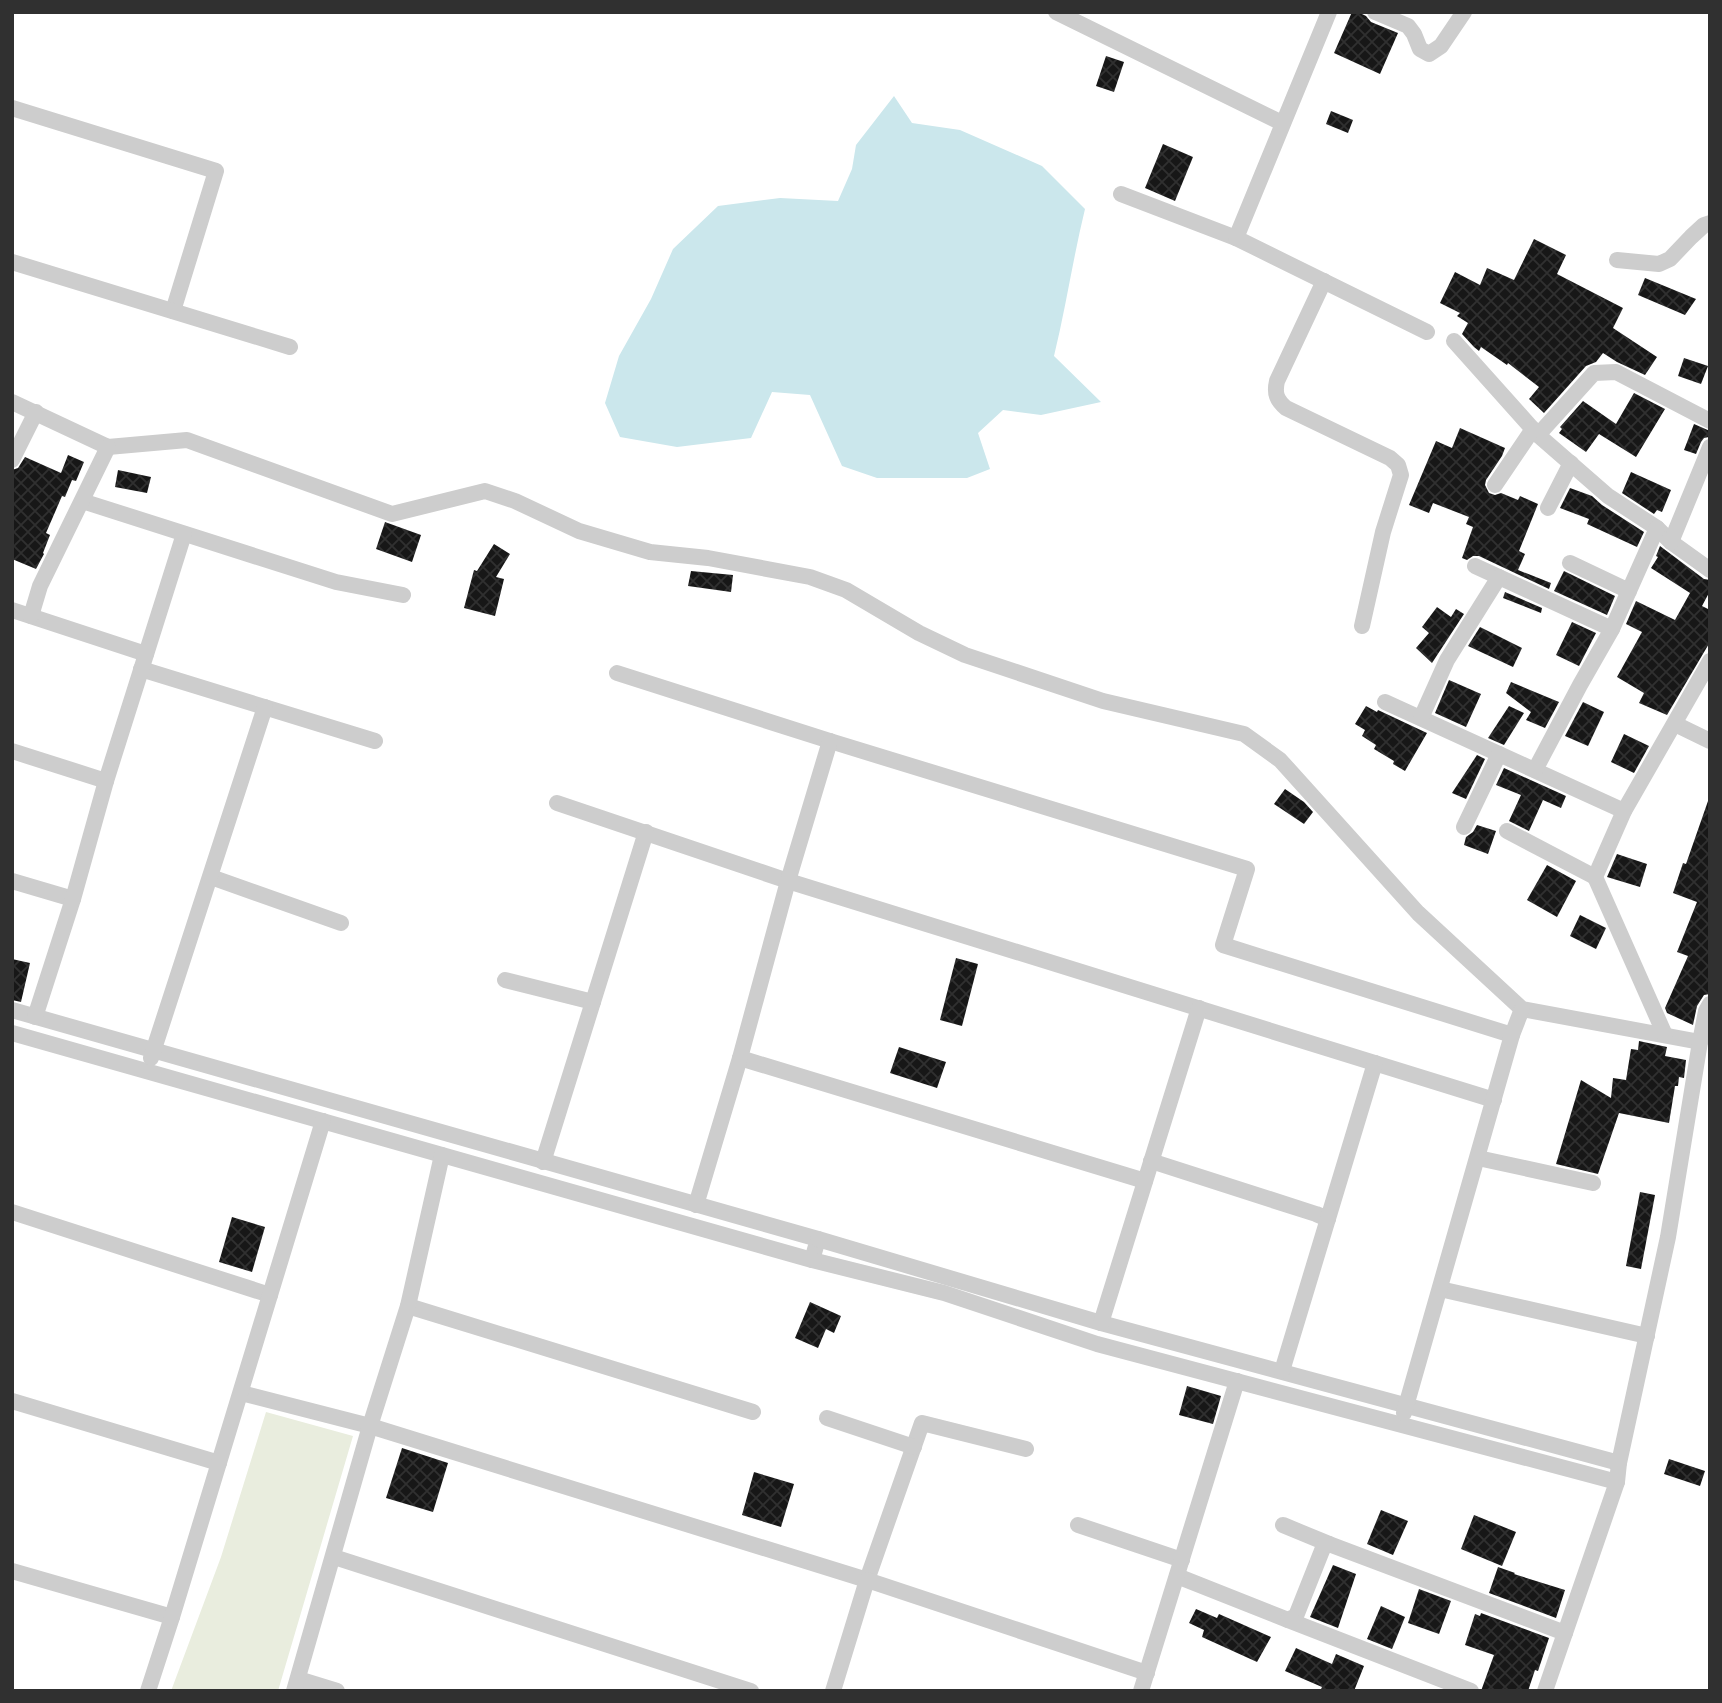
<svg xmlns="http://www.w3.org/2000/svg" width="1722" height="1703" font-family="'IBM Plex Sans',sans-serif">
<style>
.green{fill:#e9edde}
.water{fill:#cbe7ec}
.building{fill:url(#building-cross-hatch)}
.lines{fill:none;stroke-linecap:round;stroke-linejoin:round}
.minor{stroke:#cdcdcd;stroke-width:16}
</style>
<defs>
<pattern id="building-cross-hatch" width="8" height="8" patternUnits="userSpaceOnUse" patternTransform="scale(1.75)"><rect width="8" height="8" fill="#171717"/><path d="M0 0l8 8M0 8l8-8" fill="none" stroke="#303030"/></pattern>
</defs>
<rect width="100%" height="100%" fill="#fff"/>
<!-- green -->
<polygon class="green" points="266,1412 353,1436 278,1691 171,1691 221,1557"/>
<!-- water -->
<path class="water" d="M894,96l18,27 48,7 82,36 43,43c-12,49 -19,98 -31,147l47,46 -60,13 -38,-5 -25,23 12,36 -23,9h-90l-35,-12 -32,-71 -38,-3 -21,46 -74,9 -57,-10 -15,-34 14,-47 32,-57 22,-50 45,-43 62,-8 58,3 14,-32 4,-24z"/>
<!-- building -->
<g class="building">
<polygon points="1352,12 1358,12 1366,16 1371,22 1398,33 1380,74 1334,53"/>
<polygon points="1106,56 1124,62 1114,92 1096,86"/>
<polygon points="1331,111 1353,120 1348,133 1326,124"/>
<polygon points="1163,144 1193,157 1175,201 1145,188"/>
<polygon points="1534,239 1566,255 1557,274 1623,308 1613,328 1657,357 1645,375 1617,362 1603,353 1596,362 1586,366 1544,413 1529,399 1539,387 1508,363 1507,365 1481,347 1479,351 1474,347 1462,334 1468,323 1457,316 1460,313 1440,303 1455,272 1480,285 1487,268 1514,280"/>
<polygon points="1645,278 1696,299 1685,315 1638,295"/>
<polygon points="1684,358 1708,366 1701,384 1678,376"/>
<polygon points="1634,393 1665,409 1636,457 1599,434 1586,452 1559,433 1562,429 1560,427 1583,401 1616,424"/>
<polygon points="1694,424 1710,431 1709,437 1704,438 1701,442 1696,454 1684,450"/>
<polygon points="1460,428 1505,448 1502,456 1486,480 1485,485 1489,493 1495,495 1501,493 1518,500 1520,496 1538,504 1519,551 1525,554 1518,570 1551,583 1549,589 1479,556 1473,556 1467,560 1462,558 1473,527 1466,524 1469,517 1433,503 1429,513 1409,505 1436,441 1452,448"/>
<polygon points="68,455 84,462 76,481 72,480 65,497 62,496 46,533 50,535 43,553 44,554 36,569 12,559 12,470 18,468 25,457 61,473"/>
<polygon points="118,470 151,477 147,493 115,487"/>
<polygon points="1631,472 1671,490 1662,512 1657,510 1654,514 1622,493"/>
<polygon points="1570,488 1592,496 1602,505 1644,532 1637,547 1587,524 1589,519 1560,508"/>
<polygon points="385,522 421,535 412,562 376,549"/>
<polygon points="494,544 510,554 496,577 504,579 495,616 464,608 474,570 477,571"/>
<polygon points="1660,546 1704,579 1710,580 1710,591 1702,606 1710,610 1710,642 1667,715 1639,703 1644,693 1617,677 1642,632 1626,624 1636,601 1675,620 1690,593 1651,568 1658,557 1656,556"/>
<polygon points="691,571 733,575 731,592 688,586"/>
<polygon points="1564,571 1615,596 1607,615 1554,591"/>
<polygon points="1505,592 1542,608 1541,613 1503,598"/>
<polygon points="1437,607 1451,617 1456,609 1464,614 1432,663 1416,648 1429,633 1422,627"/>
<polygon points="1572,622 1596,633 1579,666 1556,655"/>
<polygon points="1480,627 1522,648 1513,667 1468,646"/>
<polygon points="1449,680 1481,694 1466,727 1435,713"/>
<polygon points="1511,682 1559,702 1545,728 1526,720 1531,712 1506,693"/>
<polygon points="1583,702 1604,712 1588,746 1565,736"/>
<polygon points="1366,706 1377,712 1378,710 1427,733 1405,771 1393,764 1394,761 1374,749 1376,745 1362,736 1365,730 1355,724"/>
<polygon points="1509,706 1524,713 1504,745 1488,738"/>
<polygon points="1624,734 1649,746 1634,773 1611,762"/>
<polygon points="1477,755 1485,759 1466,799 1452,793"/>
<polygon points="1504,768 1566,796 1561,808 1543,800 1529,831 1509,821 1521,795 1496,785"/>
<polygon points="1285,789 1304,802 1313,812 1304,824 1274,804"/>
<polygon points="1708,801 1710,802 1710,994 1704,995 1697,1006 1693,1025 1667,1013 1665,1008 1688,956 1677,952 1697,902 1673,893 1683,863 1686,864"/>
<polygon points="1477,825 1496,831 1488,854 1464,845 1466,837 1473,832"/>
<polygon points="1617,854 1647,864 1640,887 1607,877"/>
<polygon points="1547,865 1576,881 1557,917 1527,900"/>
<polygon points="1580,915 1606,928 1596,949 1570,936"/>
<polygon points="956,958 978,964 962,1026 940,1020"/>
<polygon points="12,959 30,963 21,1002 12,1000"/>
<polygon points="1639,1041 1667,1047 1665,1056 1686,1060 1684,1078 1679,1077 1678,1086 1675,1086 1669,1123 1619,1113 1598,1174 1556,1164 1581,1080 1611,1098 1613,1078 1626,1080 1631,1049 1638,1050"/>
<polygon points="899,1047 946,1062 937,1088 890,1073"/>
<polygon points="1640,1192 1655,1195 1641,1269 1626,1266"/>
<polygon points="232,1217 265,1227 252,1272 219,1262"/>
<polygon points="810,1302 841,1316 834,1333 826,1329 818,1348 795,1338"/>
<polygon points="1187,1386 1221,1396 1213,1424 1179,1415"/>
<polygon points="402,1448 448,1463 433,1512 386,1498"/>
<polygon points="1669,1459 1705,1471 1700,1486 1664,1474"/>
<polygon points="754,1472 794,1484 781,1527 742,1515"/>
<polygon points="1381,1510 1408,1521 1393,1555 1367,1544"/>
<polygon points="1474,1515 1516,1532 1502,1566 1461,1549"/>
<polygon points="1333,1565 1356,1574 1338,1628 1310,1617"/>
<polygon points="1498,1567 1515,1573 1514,1574 1565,1590 1556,1618 1489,1593"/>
<polygon points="1419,1589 1451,1601 1439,1634 1408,1623"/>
<polygon points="1381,1606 1405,1617 1392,1649 1367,1639"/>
<polygon points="1196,1609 1217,1618 1219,1614 1271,1637 1257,1662 1202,1637 1204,1630 1189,1623"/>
<polygon points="1481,1613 1549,1638 1538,1671 1535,1670 1528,1691 1481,1691 1494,1655 1465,1645 1475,1614 1480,1616"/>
<polygon points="1296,1648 1332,1664 1336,1654 1364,1666 1354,1691 1320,1691 1322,1687 1285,1671"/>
</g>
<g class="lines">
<!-- minor -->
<g class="minor">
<polyline points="1056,12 1282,123"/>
<polyline points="1375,12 1408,26 1414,34 1420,49 1429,54 1441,46 1464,12"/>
<polyline points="12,108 216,171 173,311"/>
<polyline points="1121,194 1236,238 1427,332"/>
<polyline points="1236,238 1329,12"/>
<polyline points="1617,260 1659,264 1670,259 1691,237 1704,225 1710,223"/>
<polyline points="12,262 290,347"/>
<path d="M1324,281l-47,100c-3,13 0,19 9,27l104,50 8,7 3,10 -18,57 -21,94"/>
<polyline points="1454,341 1538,435 1608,496 1657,528 1671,542 1710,570"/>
<polyline points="12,402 108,447 187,440 392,514 485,491 515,501 579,531 650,552 708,558 810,577 846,590 919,633 965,655 1103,701 1244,734 1280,760 1418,913 1522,1009 1700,1042"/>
<polyline points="1538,435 1594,373 1616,372 1710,421"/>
<polyline points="12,460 36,412"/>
<polyline points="1495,485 1533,429"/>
<polyline points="82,501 336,582 403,595"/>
<polyline points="1548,508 1571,463"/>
<polyline points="1671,542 1710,447"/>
<polyline points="1570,563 1629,591"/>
<polyline points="1475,566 1612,629"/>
<polyline points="12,610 146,654"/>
<polyline points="31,616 40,586 108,447"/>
<polyline points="141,669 375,741"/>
<polyline points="617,673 830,741 1247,869 1223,945 1512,1035"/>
<polyline points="1385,702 1624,811"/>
<polyline points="1421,718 1447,660 1499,577"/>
<polyline points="1675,724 1710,741"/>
<polyline points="12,751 106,781"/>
<polyline points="1535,770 1580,685 1612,629 1657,528"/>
<polyline points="557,803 788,881 1494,1100"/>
<polyline points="1464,827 1499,754"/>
<polyline points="1507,831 1595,877"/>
<polyline points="211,877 341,923"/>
<polyline points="12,881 73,899"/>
<polyline points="505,980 593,1002"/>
<polyline points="12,1010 818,1239 812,1260"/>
<polyline points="35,1017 73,899 106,781 184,534"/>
<polyline points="12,1033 812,1260 944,1293 1097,1344 1617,1482"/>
<polyline points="1665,1035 1595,877 1624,811 1710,661"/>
<polyline points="151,1058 265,707"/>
<polyline points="740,1058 1145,1181"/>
<polyline points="1478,1158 1593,1183"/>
<polyline points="1151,1161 1316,1214 1328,1219"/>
<polyline points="543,1162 646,832"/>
<polyline points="696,1205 740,1058 788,881 830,741"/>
<polyline points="12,1212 270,1295"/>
<polyline points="818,1239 1101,1323 1619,1463"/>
<polyline points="1440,1289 1647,1336"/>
<polyline points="408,1306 753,1412"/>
<polyline points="1101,1323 1199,1008"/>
<polyline points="1282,1371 1375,1063"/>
<polyline points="241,1393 370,1426 867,1580 922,1423 1026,1449"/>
<polyline points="12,1401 219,1463"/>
<polyline points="1404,1413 1512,1035 1522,1009"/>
<polyline points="827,1418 914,1447"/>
<polyline points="1078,1525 1182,1560"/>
<polyline points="1283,1525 1329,1544"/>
<polyline points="334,1557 751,1691"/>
<polyline points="12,1571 172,1617"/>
<polyline points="1177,1576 1288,1620 1296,1616 1323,1548 1329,1544 1565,1633"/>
<polyline points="1288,1620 1471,1691"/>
<polyline points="298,1679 337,1691"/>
<polyline points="148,1691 172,1617 323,1121"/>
<polyline points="294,1691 370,1426 408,1306 442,1155"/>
<polyline points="833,1691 867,1580 1147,1673"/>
<polyline points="1141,1691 1237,1381"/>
<polyline points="1545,1691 1617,1482 1619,1463 1668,1237 1700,1042 1706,1011 1710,1004"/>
</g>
</g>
<!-- border -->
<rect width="1722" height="1703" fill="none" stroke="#303030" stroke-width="28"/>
</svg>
